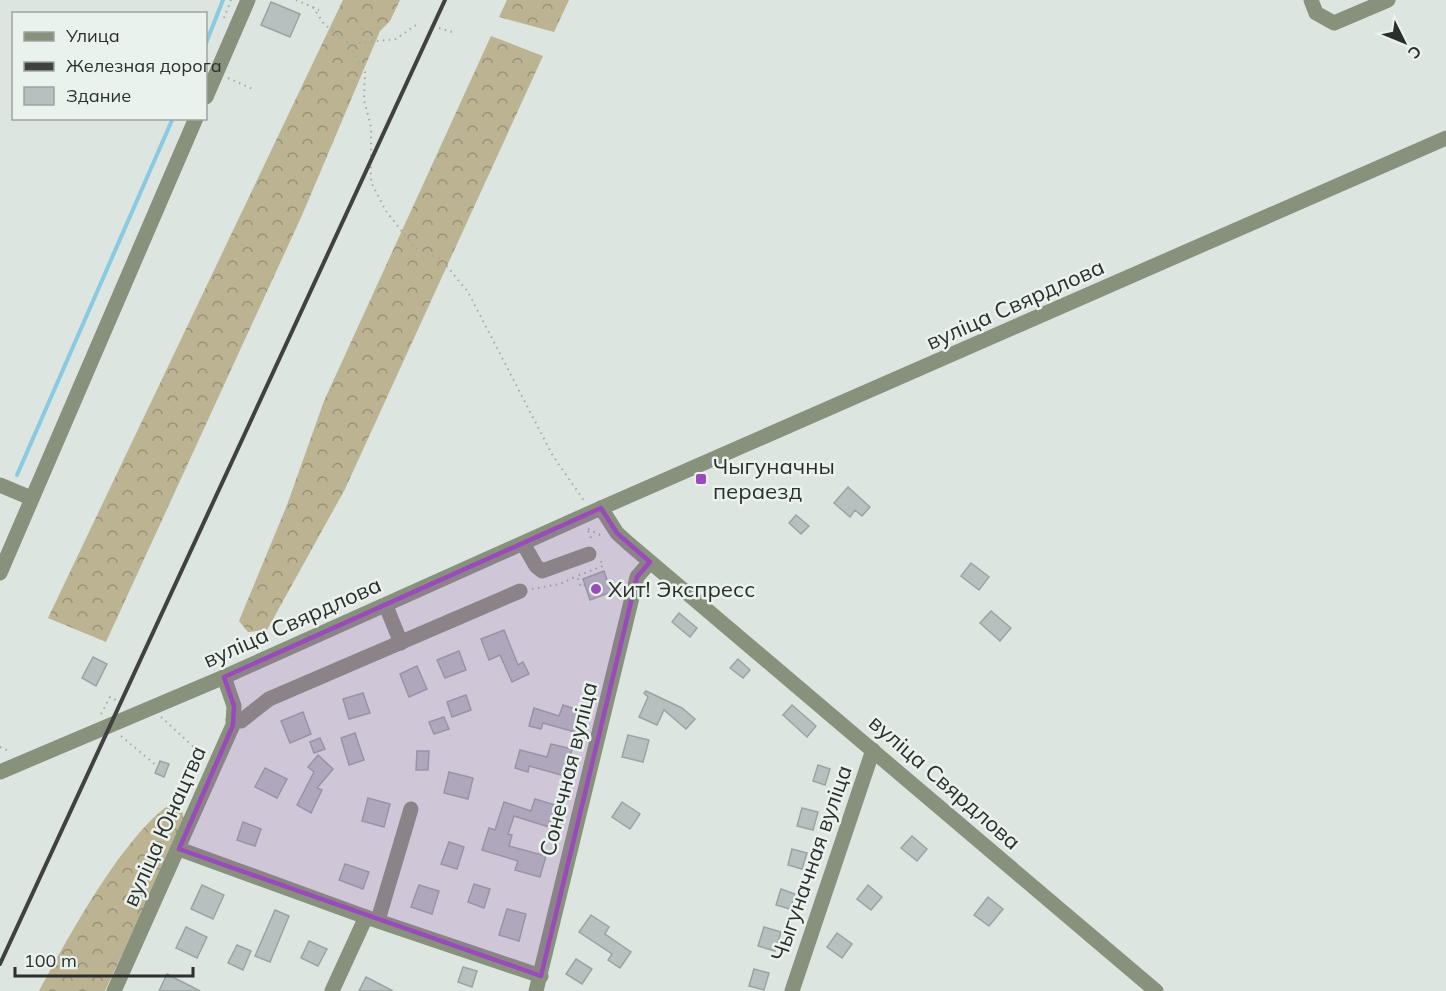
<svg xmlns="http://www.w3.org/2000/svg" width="1446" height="991" font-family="Mulish,sans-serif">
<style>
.forest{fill:url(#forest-crowns)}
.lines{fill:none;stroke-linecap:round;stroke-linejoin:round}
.stream{stroke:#8acae1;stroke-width:4}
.building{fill:#b5c0bf;stroke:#9aa4a3;stroke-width:1.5}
.path{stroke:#a4aba7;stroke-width:2;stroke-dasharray:1.5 4.5;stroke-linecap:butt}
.minor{stroke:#87917c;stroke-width:15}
.rail{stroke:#3f4240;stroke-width:4}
.marked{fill:#9a4bbb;fill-opacity:0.2;stroke:#9a4bbb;stroke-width:4.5;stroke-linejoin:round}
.poi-dot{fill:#9a4bbb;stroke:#eaf2ed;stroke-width:2}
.labels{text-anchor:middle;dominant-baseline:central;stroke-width:5;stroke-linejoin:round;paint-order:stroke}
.street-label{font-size:22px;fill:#2c2f2d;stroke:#eaf2ed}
.poi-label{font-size:22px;fill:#2c2f2d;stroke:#eaf2ed;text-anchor:start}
</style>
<defs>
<pattern id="forest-crowns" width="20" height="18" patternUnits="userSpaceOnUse" patternTransform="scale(1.5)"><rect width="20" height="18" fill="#bbb392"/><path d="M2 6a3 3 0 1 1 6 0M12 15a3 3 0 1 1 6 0" fill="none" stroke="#989278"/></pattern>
</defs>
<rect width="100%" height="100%" fill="#dce5e0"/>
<!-- forest -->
<g class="forest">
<polygon points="343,0 400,0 390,21 380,31 303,213 106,642 48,618"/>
<polygon points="507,0 569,0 554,32 499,17"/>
<polygon points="491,36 543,56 345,489 267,630 248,632 239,621 287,505 324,401"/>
<path d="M169,805l13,5 2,10 -79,171h-66c29,-53 82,-152 130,-186z"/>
</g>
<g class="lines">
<!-- stream -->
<g class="stream">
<polyline points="206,43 223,0"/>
<polyline points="17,475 173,118"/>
</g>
</g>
<!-- building -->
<g class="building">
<polygon points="271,2 300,14 290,37 261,25"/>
<polygon points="848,487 870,507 862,516 855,510 850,517 834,503"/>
<polygon points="796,515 809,526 801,534 789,523"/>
<polygon points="971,563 989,577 979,590 961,576"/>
<polygon points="604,571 611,592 590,600 583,579"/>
<polygon points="991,611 1011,628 1000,641 980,623"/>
<polygon points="679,613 697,628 690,637 672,622"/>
<polygon points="504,630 518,665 523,662 529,674 512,682 500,655 489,660 481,639"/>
<polygon points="459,651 466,670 445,678 437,660"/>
<polygon points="93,657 107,664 96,686 82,678"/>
<polygon points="738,659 750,670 743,678 730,668"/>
<polygon points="417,666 427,689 409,697 400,674"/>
<polygon points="646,691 682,708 695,719 686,729 664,710 657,725 639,717 648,697 644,693"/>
<polygon points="363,693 370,713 349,719 343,699"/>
<polygon points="466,695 471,710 452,717 447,702"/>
<polygon points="563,705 581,711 575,732 543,723 541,729 529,726 534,708 559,716"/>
<polygon points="792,705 816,726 807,737 783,715"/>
<polygon points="303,712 311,734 290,743 281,721"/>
<polygon points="444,717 449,729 434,734 429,722"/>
<polygon points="355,733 364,760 349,765 341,738"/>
<polygon points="628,735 649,740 643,762 622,757"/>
<polygon points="320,738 325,749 314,753 310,742"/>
<polygon points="551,744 572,749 565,776 529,766 528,772 515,768 520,750 547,757"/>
<polygon points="417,751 429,751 428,770 416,770"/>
<polygon points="318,755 333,769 317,788 322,790 311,813 297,805 314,772 308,767"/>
<polygon points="160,761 169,764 164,777 155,773"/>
<polygon points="818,765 830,769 825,785 813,781"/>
<polygon points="265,768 287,779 277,798 255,787"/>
<polygon points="449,772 473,778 468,799 444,793"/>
<polygon points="368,798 390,804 384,827 362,821"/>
<polygon points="535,799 555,805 549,827 514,816 508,834 512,835 509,846 546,856 540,877 515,870 518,861 482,850 489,828 495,830 504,802 531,811"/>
<polygon points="622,802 640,814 630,829 612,817"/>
<polygon points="802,808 818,812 813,830 797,826"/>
<polygon points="243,822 261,829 255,846 237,840"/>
<polygon points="912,836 927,849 917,861 901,848"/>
<polygon points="449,842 464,847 457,869 441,864"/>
<polygon points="792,849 807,853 802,869 788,865"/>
<polygon points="345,864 369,872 363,889 339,880"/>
<polygon points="474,884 490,889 484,908 468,902"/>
<polygon points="202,885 224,895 213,919 191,909"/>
<polygon points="419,885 439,891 432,914 411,907"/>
<polygon points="868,885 882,897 871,910 857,899"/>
<polygon points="781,889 795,894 790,909 776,905"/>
<polygon points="988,897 1003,909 989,926 974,915"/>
<polygon points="507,909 526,914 519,941 499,935"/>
<polygon points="275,910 289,916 270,962 255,956"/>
<polygon points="591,915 609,927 605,934 631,952 620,968 608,960 612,954 579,932"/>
<polygon points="186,927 207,937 197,958 176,948"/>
<polygon points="764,927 781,932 775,951 758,946"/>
<polygon points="837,933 852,944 842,958 827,947"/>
<polygon points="309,941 327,949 318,966 301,958"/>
<polygon points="237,945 251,951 243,970 228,963"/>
<polygon points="576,959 592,969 582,984 566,974"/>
<polygon points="463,967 477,971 472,987 458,982"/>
<polygon points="754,969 769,973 764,990 749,986"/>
<polygon points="167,974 200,991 159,991"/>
<polygon points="366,977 393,991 359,991"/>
</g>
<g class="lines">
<!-- path -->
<g class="path">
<polyline points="296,0 319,10"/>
<polyline points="313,7 324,24 347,42 365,72 364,100 371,127 371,182 386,211 414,247 441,259 468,292 553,456 585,502"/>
<polyline points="224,18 231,0"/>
<polyline points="439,28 452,32"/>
<polyline points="347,42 360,43 396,39 419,23"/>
<polyline points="228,78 255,90"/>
<polyline points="588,529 602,536"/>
<polyline points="588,531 593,542"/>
<polyline points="585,585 581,587 577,576 603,566 601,561"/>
<polyline points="532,589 560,584 577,576"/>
<polyline points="101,714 110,697 125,705"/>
<polyline points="161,717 197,750 202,763"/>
<polyline points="121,736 158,767"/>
<polyline points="0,747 11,752"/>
</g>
<!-- minor -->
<g class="minor">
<polyline points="1311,0 1316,13 1334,23 1388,0"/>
<polyline points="206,97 248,0"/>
<polyline points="0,485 31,498"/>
<polyline points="601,508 617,533 628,543 1156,991"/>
<polyline points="524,545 536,566 542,571 589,554"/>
<polyline points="0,573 196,118"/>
<polyline points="386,606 401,643"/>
<polyline points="233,720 241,721 269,699 520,591"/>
<polyline points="0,772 224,677 601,508 1446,138"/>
<polyline points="179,849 366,917 541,976"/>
<polyline points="378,920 411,809"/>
<polyline points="114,991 233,725 234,706 224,677"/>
<polyline points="332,991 366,917"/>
<polyline points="536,991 637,577 650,562"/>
<polyline points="792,991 873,750"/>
</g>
<!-- rail -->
<polyline class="rail" points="0,964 445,0"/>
</g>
<!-- marked area -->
<path class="marked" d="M601,508l16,25 33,29 -13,15 -96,399 -362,-127 54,-124 1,-19 -10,-29z"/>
<!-- markers -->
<g class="poi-dot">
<rect x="695" y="473" width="12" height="12" rx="3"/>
<circle cx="596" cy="589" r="6"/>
</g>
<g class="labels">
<!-- street labels -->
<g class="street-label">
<text transform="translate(1015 304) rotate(-24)">вуліца Свярдлова</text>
<text transform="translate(292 622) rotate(-24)">вуліца Свярдлова</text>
<text transform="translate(568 769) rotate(-76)">Сонечная вуліца</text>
<text transform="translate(945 782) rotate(41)">вуліца Свярдлова</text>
<text transform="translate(164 826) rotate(-66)">вуліца Юнацтва</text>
<text transform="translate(811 863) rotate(-71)">Чыгуначная вуліца</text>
</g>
<!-- poi labels -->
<g class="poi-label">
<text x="713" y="466">Чыгуначны<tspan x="713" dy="25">пераезд</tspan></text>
<text x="608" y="589">Хит! Экспресс</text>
</g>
</g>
<!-- legend -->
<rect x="12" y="12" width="195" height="108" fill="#eaf2ed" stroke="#9ea4a0" stroke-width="1.5"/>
<rect x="24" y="32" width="30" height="9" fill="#87917c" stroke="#9ea4a0" stroke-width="1.5"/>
<text x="66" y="42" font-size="18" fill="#2c2f2d">Улица</text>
<rect x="24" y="62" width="30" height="9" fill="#3f4240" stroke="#9ea4a0" stroke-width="1.5"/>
<text x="66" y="72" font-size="18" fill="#2c2f2d">Железная дорога</text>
<rect x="24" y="87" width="30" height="18" fill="#b5c0bf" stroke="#9ea4a0" stroke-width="1.5"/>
<text x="66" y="102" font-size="18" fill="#2c2f2d">Здание</text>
<!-- north arrow -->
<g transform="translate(1404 42) rotate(133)" stroke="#eaf2ed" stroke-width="4.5" paint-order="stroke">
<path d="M0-4.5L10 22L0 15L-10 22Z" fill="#2c2f2d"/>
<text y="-9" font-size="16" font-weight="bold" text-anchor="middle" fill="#2c2f2d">С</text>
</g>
<!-- scale -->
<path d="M15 967v9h178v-9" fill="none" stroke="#2c2f2d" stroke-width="3"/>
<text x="24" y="967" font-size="18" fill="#2c2f2d" stroke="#eaf2ed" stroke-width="4.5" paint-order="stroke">100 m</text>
</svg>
